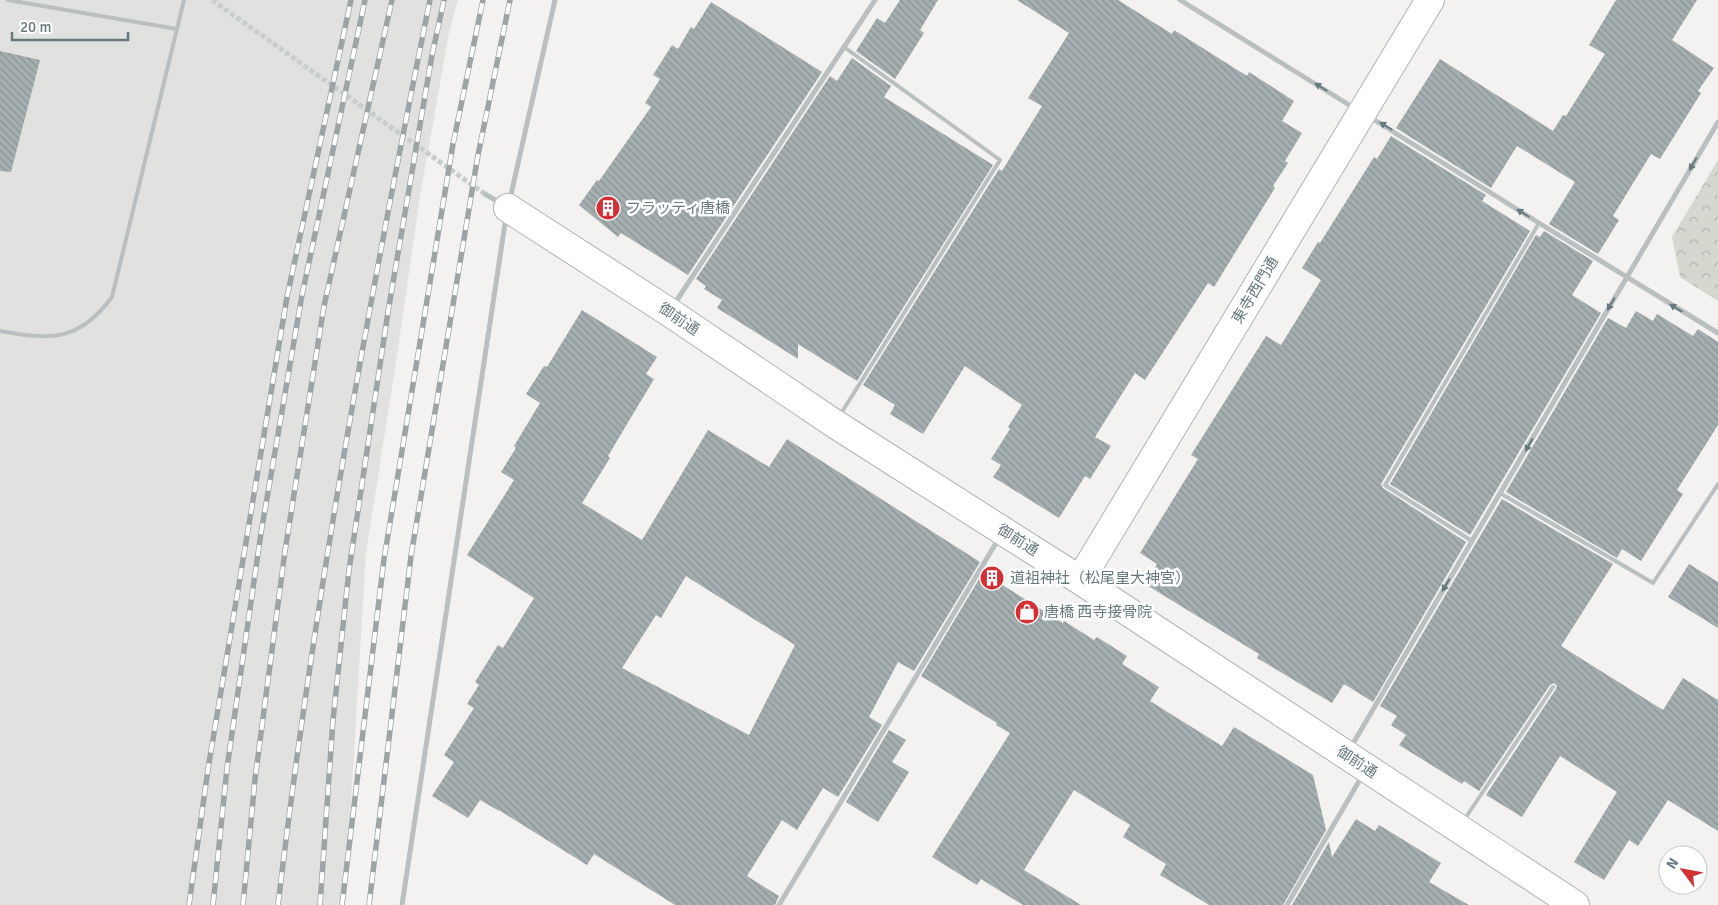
<svg xmlns="http://www.w3.org/2000/svg" width="1718" height="905" font-family="Signika,'Noto Sans JP',sans-serif">
<style>
.built{fill:#e1e2e0}
.forest{fill:url(#forest-crowns)}
.building{fill:url(#building-back-hatch);fill-rule:evenodd}
.lines{fill:none;stroke-linecap:round;stroke-linejoin:round}
.street-tunnel{stroke:#c8cece;stroke-width:5;stroke-dasharray:5 2.5;stroke-linecap:butt}
.secondary-casing{stroke:#adb4b6;stroke-width:30}
.lane{stroke:#bac0c1;stroke-width:4}
.street{stroke:#bac0c1;stroke-width:5}
.secondary{stroke:#fff;stroke-width:28}
.rail-casing{stroke:#9ca4a7;stroke-width:5.5}
.rail{stroke:#fff;stroke-width:4;stroke-dasharray:11;stroke-linecap:butt}
.oneway{fill:#65797e}
.labels{text-anchor:middle;dominant-baseline:central;stroke-width:5;stroke-linejoin:round;paint-order:stroke}
.poi-label{font-size:15px;fill:#65797e;stroke:#fff;text-anchor:start}
.street-label{font-size:15px;fill:#65797e;stroke:#fff}
</style>
<defs>
<pattern id="forest-crowns" width="20" height="18" patternUnits="userSpaceOnUse" patternTransform="scale(1.25)"><rect width="20" height="18" fill="#d4d8cf"/><path d="M2 6a3 3 0 1 1 6 0M12 15a3 3 0 1 1 6 0" fill="none" stroke="#b0b4ad"/></pattern>
<pattern id="building-back-hatch" width="6" height="6" patternUnits="userSpaceOnUse" patternTransform="scale(1.25)"><rect width="6" height="6" fill="#a5aeb0"/><path d="M-1 5l2 2M0 0l6 6M5-1l2 2" fill="none" stroke="#8a9294"/></pattern>
</defs>
<rect width="100%" height="100%" fill="#f3f2f0"/>
<!-- built -->
<polygon class="built" points="0,0 458,0 449,33 420,196 395,369 366,552 345,905 0,905"/>
<!-- forest -->
<polygon class="forest" points="1718,160 1718,301 1680,277 1672,237"/>
<!-- building -->
<g class="building">
<polygon points="900,0 938,0 920,30 924,33 895,79 856,51 877,18 885,23"/>
<polygon points="1017,0 1118,0 1172,34 1174,30 1247,76 1249,72 1294,101 1282,121 1302,133 1285,161 1288,163 1273,186 1275,188 1214,287 1208,283 1145,380 1135,373 1095,437 1111,446 1090,479 1085,476 1059,518 993,477 1001,465 991,459 1010,429 1008,427 1022,405 965,366 923,434 890,414 895,405 863,385 999,169 1002,171 1042,106 1028,98 1069,33"/>
<polygon points="1616,0 1697,0 1672,40 1714,68 1698,91 1701,93 1660,159 1651,154 1613,216 1619,220 1598,254 1549,224 1575,182 1517,146 1491,188 1396,128 1440,59 1553,131 1563,115 1566,116 1605,54 1589,45"/>
<polygon points="711,2 822,72 688,275 621,233 618,237 579,205 597,180 599,181 651,107 645,103 660,79 653,75 672,45 678,49 691,27 694,29"/>
<polygon points="0,51 40,60 11,172 0,171"/>
<polygon points="852,58 891,86 884,97 993,165 857,381 798,344 798,359 717,308 722,300 704,289 706,286 696,279 830,76 837,81"/>
<polygon points="1391,136 1486,195 1482,201 1530,231 1381,484 1383,488 1466,542 1373,702 1344,684 1332,703 1257,658 1259,654 1145,584 1157,564 1140,553 1198,459 1191,455 1266,336 1281,345 1321,280 1302,268 1318,242 1320,243 1374,157 1377,159"/>
<polygon points="1544,231 1593,261 1572,295 1601,313 1470,535 1390,484 1536,235 1540,237"/>
<path d="M582,310l75,47 -11,17 8,5 -46,77 2,2 -28,45 60,37 66,-110 61,37 18,-28 193,123 -66,109 -16,-9 -29,55 13,8 -44,72 -15,-9 -26,42 -15,-10 -35,56 32,20 -4,9h-100l-81,-51 -7,11 -88,-55v1l-19,-11 -12,18 -36,-22 22,-34 -10,-7 30,-47 -7,-4 12,-19 -4,-3 23,-37 5,3 31,-50 -67,-43 47,-75 -13,-8 15,-24 -2,-2 26,-43 -14,-9 18,-28 3,1zM686,576l109,69 -46,90 -127,-67 34,-53 5,3z"/>
<polygon points="1636,311 1653,321 1657,314 1693,336 1698,329 1718,342 1718,425 1677,490 1683,494 1641,561 1622,549 1617,558 1506,492 1608,318 1626,328"/>
<polygon points="1502,499 1613,564 1561,646 1663,710 1683,678 1718,700 1718,831 1668,800 1638,846 1629,840 1604,880 1574,862 1617,792 1560,756 1522,817 1486,795 1556,689 1557,686 1554,683 1550,685 1479,791 1464,781 1462,784 1399,745 1406,735 1391,725 1397,716 1380,706"/>
<polygon points="1689,564 1718,582 1718,628 1668,597"/>
<polygon points="987,566 1000,575 996,581 1063,623 1064,621 1094,640 1097,637 1127,656 1122,664 1159,687 1150,701 1222,746 1234,727 1313,775 1326,830 1283,905 1209,905 1160,875 1166,864 1123,837 1130,825 1074,790 1024,870 1081,905 1023,905 981,879 977,885 932,857 1010,733 996,725 997,723 921,676"/>
<polygon points="889,730 906,740 892,762 909,772 878,822 846,802"/>
<polygon points="1356,819 1375,831 1379,825 1441,863 1429,882 1469,905 1292,905 1329,842 1332,857"/>
</g>
<g class="lines">
<!-- street-tunnel -->
<polyline class="street-tunnel" points="212,0 485,194"/>
<defs>
<g id="secondary">
<polyline points="508,208 669,312 835,424 1080,580 1575,905"/>
<polyline points="1080,580 1430,0"/>
</g>
</defs>
<!-- secondary casing -->
<use href="#secondary" class="secondary-casing"/>
<!-- lane -->
<g class="lane">
<polyline points="8,0 177,29"/>
<path d="M0,331c50,9 79,11 112,-34l72,-297"/>
<polyline points="840,415 1000,160 844,47"/>
<polyline points="1500,493 1653,583 1718,484"/>
<polyline points="1472,541 1385,485 1539,223"/>
<polyline points="1464,820 1553,687"/>
</g>
<!-- street -->
<g class="street">
<polyline points="1180,0 1354,108"/>
<polyline points="1368,116 1539,223 1718,333"/>
<polyline points="485,194 502,204"/>
<polyline points="510,199 555,0"/>
<polyline points="673,306 875,0"/>
<polyline points="1351,747 1718,122"/>
<polyline points="402,905 506,217"/>
<polyline points="779,905 999,538"/>
<polyline points="1287,905 1362,776"/>
</g>
<!-- secondary -->
<use href="#secondary" class="secondary"/>
<defs>
<g id="rail">
<polyline points="189,905 208,769 287,297 351,0"/>
<polyline points="213,905 227,768 261,533 302,295 365,0"/>
<polyline points="243,905 255,779 285,551 324,306 392,0"/>
<path d="M278,905c36,-304 91,-605 152,-905"/>
<polyline points="320,905 333,720 349,570 388,312 432,55 444,0"/>
<polyline points="342,905 384,559 453,144 483,0"/>
<polyline points="369,905 411,556 478,155 510,0"/>
</g>
</defs>
<!-- rail casing -->
<use href="#rail" class="rail-casing"/>
<!-- rail -->
<use href="#rail" class="rail"/>
</g>
<!-- one-way arrows -->
<defs><path id="oneway-solid" d="M-6-.8H1V-3.2L6.5 0L1 3.2V.8H-6Z" transform="scale(1.25)"/></defs>
<g class="oneway">
<use href="#oneway-solid" transform="translate(1321 87) rotate(-148)"/>
<use href="#oneway-solid" transform="translate(1386 126) rotate(-148)"/>
<use href="#oneway-solid" transform="translate(1693 164) rotate(120)"/>
<use href="#oneway-solid" transform="translate(1523 213) rotate(-148)"/>
<use href="#oneway-solid" transform="translate(1611 304) rotate(120)"/>
<use href="#oneway-solid" transform="translate(1676 308) rotate(-149)"/>
<use href="#oneway-solid" transform="translate(1529 445) rotate(120)"/>
<use href="#oneway-solid" transform="translate(1446 585) rotate(120)"/>
</g>
<!-- icons -->
<defs>
<symbol id="building-disc" viewBox="-11 -11 22 22"><circle r="9.5" fill="#d33034" stroke="#fff"/><path d="M-4-6H4V6H1V3H-1V6H-4ZM-2.5-4.3h1.7v1.8h-1.7ZM.8-4.3h1.7v1.8H.8ZM-2.5-1h1.7V.8h-1.7ZM.8-1h1.7V.8H.8Z" fill="#fff"/></symbol>
<symbol id="shop-disc" viewBox="-11 -11 22 22"><circle r="9.5" fill="#d33034" stroke="#fff"/><path d="M-5-2.5h2.3a2.7 3.5 0 0 1 5.4 0H5L5.5 6h-11ZM-1.5-2.5h3a1.5 2.3 0 0 0-3 0Z" fill="#fff"/></symbol>
</defs>
<g fill-rule="evenodd">
<use href="#building-disc" x="594" y="194" width="28" height="28"/>
<use href="#building-disc" x="978" y="564" width="28" height="28"/>
<use href="#shop-disc" x="1013" y="598" width="28" height="28"/>
</g>
<g class="labels">
<!-- poi labels -->
<g class="poi-label">
<text x="626" y="208">フラッティ唐橋</text>
<text x="1010" y="578">道祖神社（松尾皇大神宮）</text>
<text x="1044" y="612">唐橋 西寺接骨院</text>
</g>
<!-- street labels -->
<g class="street-label">
<text transform="translate(1255 290) rotate(-59)">東寺西門通</text>
<text transform="translate(679 319) rotate(34)">御前通</text>
<text transform="translate(1018 540) rotate(32)">御前通</text>
<text transform="translate(1357 762) rotate(33)">御前通</text>
</g>
</g>
<!-- north arrow -->
<g transform="translate(1683 870) rotate(302)"><circle r="24" fill="#ffffff" stroke="#c1c9cb"/>
<path d="M0-4L9 19L0 12L-9 19Z" fill="#d33034"/>
<text y="-8" font-size="14" font-weight="bold" text-anchor="middle" fill="#65797e">N</text>
</g>
<!-- scale -->
<path d="M12 32v8h116v-8" fill="none" stroke="#65797e" stroke-width="2.5"/>
<text x="20" y="32" font-size="15" fill="#65797e" stroke="#ffffff" stroke-width="4" paint-order="stroke">20 m</text>
</svg>
